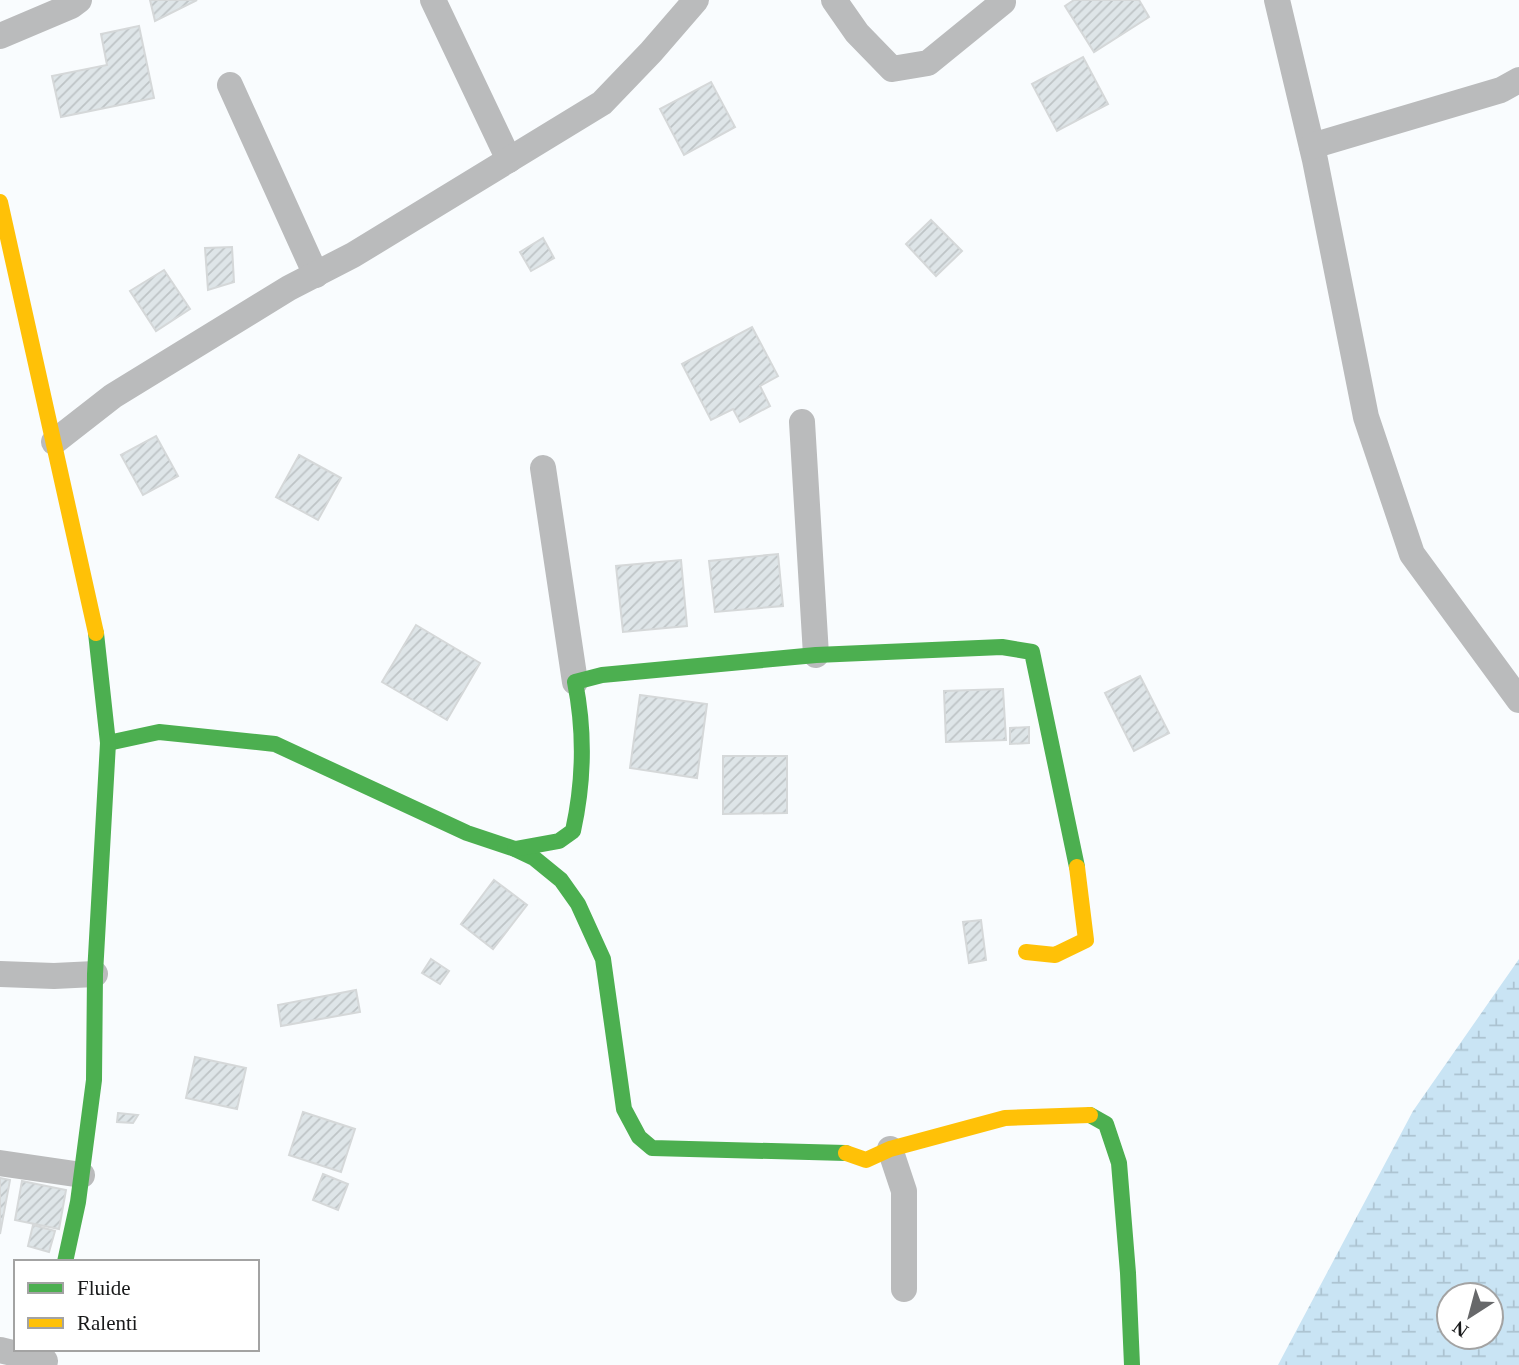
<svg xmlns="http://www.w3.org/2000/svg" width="1519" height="1365" font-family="'Times New Roman',serif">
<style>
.wetland{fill:url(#wetland-marsh);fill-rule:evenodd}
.building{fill:url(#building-hatch);stroke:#d5d8d9;stroke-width:2}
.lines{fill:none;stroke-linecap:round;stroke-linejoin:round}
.street{stroke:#babbbc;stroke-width:26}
.fast{stroke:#4caf50;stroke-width:16}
.slow{stroke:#ffc107;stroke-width:16}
</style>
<defs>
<pattern id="wetland-marsh" width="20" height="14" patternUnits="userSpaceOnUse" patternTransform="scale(1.75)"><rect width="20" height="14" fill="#c9e4f4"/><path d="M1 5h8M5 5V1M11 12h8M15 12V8" fill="none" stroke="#acc3d1"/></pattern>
<pattern id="building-hatch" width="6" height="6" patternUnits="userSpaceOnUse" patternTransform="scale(1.75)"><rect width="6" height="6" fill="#dee5e8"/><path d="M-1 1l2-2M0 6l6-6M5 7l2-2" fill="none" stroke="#bec4c6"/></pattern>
</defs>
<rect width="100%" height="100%" fill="#f9fcfe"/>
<!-- wetland -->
<path class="wetland" d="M1519,959v406h-241l135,-254zM1449,1295h42v42h-42z"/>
<!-- building -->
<g class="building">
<polygon points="150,0 197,0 155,21"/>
<polygon points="1074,0 1139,0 1149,17 1094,52 1065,6"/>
<polygon points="139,26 154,98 61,117 52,76 107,65 101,34"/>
<polygon points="1083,57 1108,104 1057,131 1032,84"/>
<polygon points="711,82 735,127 684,155 660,109"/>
<polygon points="931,220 962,251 936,276 906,244"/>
<polygon points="543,238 554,258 531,271 520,252"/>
<polygon points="232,247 234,282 208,290 205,248"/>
<polygon points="164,270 190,309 156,331 130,291"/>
<polygon points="752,327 778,376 760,386 770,406 740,422 733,409 711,420 682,364"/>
<polygon points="156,436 178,476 143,495 121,455"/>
<polygon points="299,455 341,478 318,520 276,497"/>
<polygon points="778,554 783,606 715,612 709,561"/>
<polygon points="681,560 687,626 623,632 616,566"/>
<polygon points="416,625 480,663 447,720 382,682"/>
<polygon points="1140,676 1169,733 1134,751 1105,693"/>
<polygon points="1003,689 1006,740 946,742 944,691"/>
<polygon points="640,695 707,704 697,778 630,768"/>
<polygon points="1029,727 1029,743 1010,744 1010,728"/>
<polygon points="723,756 787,756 787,813 723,814"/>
<polygon points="494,880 527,905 493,949 461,924"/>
<polygon points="981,920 986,960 969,963 963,922"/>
<polygon points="431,959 449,971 440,984 422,973"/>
<polygon points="356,990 360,1012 281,1026 278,1005"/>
<polygon points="195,1057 246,1068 237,1109 186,1098"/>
<polygon points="303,1112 355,1129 341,1172 289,1155"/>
<polygon points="118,1113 138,1115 133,1123 117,1122"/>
<polygon points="323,1174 348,1184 338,1210 313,1200"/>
<polygon points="0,1178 10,1180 0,1234"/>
<polygon points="22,1181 66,1190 59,1229 15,1220"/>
<polygon points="33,1225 55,1231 49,1252 28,1246"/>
</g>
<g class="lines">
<!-- street -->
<g class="street">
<polyline points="433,0 509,160"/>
<polyline points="834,0 857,33 892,69 928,63 1003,2"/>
<polyline points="1277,0 1315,160 1366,417 1412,554 1519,700"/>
<polyline points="0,36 71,6 79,0"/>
<polyline points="230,85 316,275"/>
<polyline points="1312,146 1501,90 1519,80"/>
<polyline points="802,422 816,655"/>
<polyline points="54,442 113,396 289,288 353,255 602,103 651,52 696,0"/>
<polyline points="543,468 575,682"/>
<polyline points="0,974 54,976 95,974"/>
<polyline points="890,1149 904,1191 904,1289"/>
<polyline points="0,1163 82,1175"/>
<polyline points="0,1350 45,1361"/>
</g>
<!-- fast -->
<g class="fast">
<polyline points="108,743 159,732 275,744 467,833 515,849 534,858 561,880 578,904 603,959 624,1109 639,1137 652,1148 846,1153"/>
<path d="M515,849l44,-8 14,-10c11,-50 12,-99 2,-149l27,-7 214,-20 186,-8 30,5 45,215"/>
<polyline points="1090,1115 1106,1124 1119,1163 1128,1273 1132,1365"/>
<polyline points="65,1262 78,1202 94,1080 95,974 108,743 96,633"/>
</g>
<!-- slow -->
<g class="slow">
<polyline points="0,202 96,633"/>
<polyline points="1026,952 1055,955 1086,940 1077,867"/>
<polyline points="846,1153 866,1160 890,1149 1005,1118 1090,1115"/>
</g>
</g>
<!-- legend -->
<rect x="14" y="1260" width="245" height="91" fill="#ffffff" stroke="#a3a3a3" stroke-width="2"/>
<rect x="28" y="1283" width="35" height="10" fill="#4caf50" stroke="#a3a3a3" stroke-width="2"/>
<text x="77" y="1295" font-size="21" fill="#18191a">Fluide</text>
<rect x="28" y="1318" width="35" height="10" fill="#ffc107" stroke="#a3a3a3" stroke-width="2"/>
<text x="77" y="1330" font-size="21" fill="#18191a">Ralenti</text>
<!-- north arrow -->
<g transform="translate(1470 1316) rotate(216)"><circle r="33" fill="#ffffff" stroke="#a3a3a3" stroke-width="2"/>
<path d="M0-5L12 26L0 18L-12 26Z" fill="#67686a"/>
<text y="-10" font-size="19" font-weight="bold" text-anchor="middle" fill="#18191a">N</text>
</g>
</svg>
